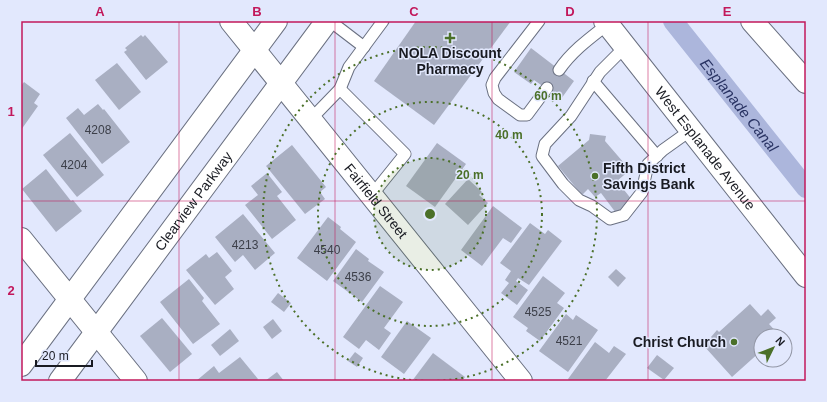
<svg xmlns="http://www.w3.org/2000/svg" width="827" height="402" font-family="Arial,sans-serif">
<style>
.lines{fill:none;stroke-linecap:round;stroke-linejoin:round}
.canal{stroke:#acb6dc;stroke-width:20}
.building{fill:#a9afc2}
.lane-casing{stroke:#6a7081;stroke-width:13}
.street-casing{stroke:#6a7081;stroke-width:24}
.secondary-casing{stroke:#6a7081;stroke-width:24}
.lane{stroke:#fff;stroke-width:11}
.street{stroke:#fff;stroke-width:22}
.secondary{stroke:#fff;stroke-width:22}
.grid{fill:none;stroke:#c2185b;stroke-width:1;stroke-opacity:0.55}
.ring{fill:none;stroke:#4b7029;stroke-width:2;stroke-dasharray:2 4}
.poi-dot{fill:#4b7029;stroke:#e2e8fd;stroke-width:1.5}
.labels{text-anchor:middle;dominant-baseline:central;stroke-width:3;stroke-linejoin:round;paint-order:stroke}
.number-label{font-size:12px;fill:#3d404a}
.poi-label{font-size:14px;font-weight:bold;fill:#191b22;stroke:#e2e8fd}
.street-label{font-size:14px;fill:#191b22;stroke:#e2e8fd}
.water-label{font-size:15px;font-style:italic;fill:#293363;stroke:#e2e8fd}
.centre{fill:#4b7029;stroke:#e2e8fd;stroke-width:2}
.ring-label{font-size:12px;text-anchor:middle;font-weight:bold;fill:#4b7029;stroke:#e2e8fd;stroke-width:3;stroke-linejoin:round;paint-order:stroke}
.neatline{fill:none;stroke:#c2185b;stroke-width:1.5}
.grid-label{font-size:13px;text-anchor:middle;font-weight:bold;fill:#c2185b}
</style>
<rect width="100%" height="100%" fill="#e2e8fd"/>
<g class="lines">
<!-- canal -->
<path class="canal" id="s1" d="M673,21l133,167"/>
</g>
<!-- building -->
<g class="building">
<polygon points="416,21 511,21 434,125 374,81"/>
<polygon points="141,35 143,37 145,35 168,62 146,80 124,52 127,50 125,48"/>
<polygon points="531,48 574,81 561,99 534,80 531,84 514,72"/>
<polygon points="117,63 141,92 119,110 95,80"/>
<polygon points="24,82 40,94 34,103 38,106 21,130 21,86"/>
<polygon points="98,104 103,110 104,109 130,142 102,164 66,118 78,108 84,115"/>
<polygon points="70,133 104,175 77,197 43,155"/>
<polygon points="590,134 606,136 605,141 630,170 617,181 632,200 616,213 601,193 595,197 588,189 582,195 558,166 589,140"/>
<polygon points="437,143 466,164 435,207 406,186"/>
<polygon points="292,145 326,187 320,192 325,199 305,214 266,166"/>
<polygon points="46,169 71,201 73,200 82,211 56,232 22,189"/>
<polygon points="267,173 282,192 277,196 296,220 272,239 245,205 258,195 251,186"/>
<polygon points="468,179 482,192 479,195 488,203 468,225 445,204"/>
<polygon points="493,206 522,228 511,243 503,238 482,266 461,250"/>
<polygon points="243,214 275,253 255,270 243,255 235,262 215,237"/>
<polygon points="328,217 341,227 340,229 356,242 327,281 297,258"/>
<polygon points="530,223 545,234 548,230 562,241 529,285 518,278 516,281 528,290 517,305 501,293 509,283 505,280 511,271 500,263"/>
<polygon points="356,249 369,259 368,261 384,272 362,302 333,281"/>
<polygon points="217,252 232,271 225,277 234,289 215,305 186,270 206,254 209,258"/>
<polygon points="616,269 626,278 618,287 608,277"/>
<polygon points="543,276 565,293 557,303 564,308 540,341 526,331 528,328 513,317"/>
<polygon points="189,279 204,298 202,301 220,324 193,344 160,302"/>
<polygon points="380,286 403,302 384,328 391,333 379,350 366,340 359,349 343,337"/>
<polygon points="278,293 291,303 284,312 271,302"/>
<polygon points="750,304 761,316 768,309 776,318 769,324 779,335 761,336 761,351 732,377 704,346 712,338 711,337 717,330 719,332"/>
<polygon points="566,314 573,320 576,315 598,330 568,372 539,351"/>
<polygon points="162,318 192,354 170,372 140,336"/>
<polygon points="273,319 282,331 272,339 263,327"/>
<polygon points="407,321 431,338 404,374 381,357"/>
<polygon points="230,329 239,341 220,356 211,345"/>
<polygon points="595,342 609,353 614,346 626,354 605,381 570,381 568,379"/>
<polygon points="355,352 363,358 357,367 348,361"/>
<polygon points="433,353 465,377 462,381 412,381"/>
<polygon points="657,355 674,368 664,380 647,368"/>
<polygon points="240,357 258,379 256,381 196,381 214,366 219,373"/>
<polygon points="277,372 284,381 265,381"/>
</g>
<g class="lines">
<defs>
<g id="lane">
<polyline points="330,21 364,47"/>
<polyline points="539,21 495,78 492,85 494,93 498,99 520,115 527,115 547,88"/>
<polyline points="625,47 600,72 571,116 545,144 542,156 563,184 579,200 592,206 610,219 624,215 642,192 648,164 663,150 691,130"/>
<path d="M559,70c13,-19 31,-32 49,-46"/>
<polyline points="593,81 657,156"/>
<polyline points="340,89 349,67 383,21"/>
<polyline points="311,119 340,89 405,154 372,195"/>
</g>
<g id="street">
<path id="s2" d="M231,21l290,360"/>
<polyline points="21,239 136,381"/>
</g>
<g id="secondary">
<path id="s3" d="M605,21l201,255"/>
<polyline points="752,21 806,82"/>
<polyline points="21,365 276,21"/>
<path id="s4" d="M60,381l267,-360"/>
</g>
</defs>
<!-- lane casing -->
<use href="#lane" class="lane-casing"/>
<!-- street casing -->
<use href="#street" class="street-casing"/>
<!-- secondary casing -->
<use href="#secondary" class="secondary-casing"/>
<!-- lane -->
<use href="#lane" class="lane"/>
<!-- street -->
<use href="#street" class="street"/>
<!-- secondary -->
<use href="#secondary" class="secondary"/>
</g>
<!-- grid -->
<path class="grid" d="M179,21v360M335,21v360M492,21v360M648,21v360M21,201h785"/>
<!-- distance rings -->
<circle cx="430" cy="214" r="56" fill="#4b7029" fill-opacity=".12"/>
<g class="ring">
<circle cx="430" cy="214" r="56"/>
<circle cx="430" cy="214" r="112"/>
<path d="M429 381A167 167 0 1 1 431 381"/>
</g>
<!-- markers -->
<g class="poi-dot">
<path d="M448 32h4v4h4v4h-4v4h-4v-4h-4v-4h4z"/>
<circle cx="595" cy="176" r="4"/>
<circle cx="734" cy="342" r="4"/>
</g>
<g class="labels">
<!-- number labels -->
<g class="number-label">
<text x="98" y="130">4208</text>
<text x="74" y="165">4204</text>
<text x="245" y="245">4213</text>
<text x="327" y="250">4540</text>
<text x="358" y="277">4536</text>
<text x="538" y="312">4525</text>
<text x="569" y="341">4521</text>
</g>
<!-- poi labels -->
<g class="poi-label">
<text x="450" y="53">NOLA Discount<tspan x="450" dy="16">Pharmacy</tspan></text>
<text x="603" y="168" text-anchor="start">Fifth District<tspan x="603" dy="16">Savings Bank</tspan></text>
<text x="726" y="342" text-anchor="end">Christ Church</text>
</g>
<!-- street labels -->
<g class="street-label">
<text stroke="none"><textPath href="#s3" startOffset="162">West Esplanade Avenue</textPath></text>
<text stroke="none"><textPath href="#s4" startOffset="224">Clearview Parkway</textPath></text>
<text stroke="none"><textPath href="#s2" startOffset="231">Fairfield Street</textPath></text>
</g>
<!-- water labels -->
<g class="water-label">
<text stroke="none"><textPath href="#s1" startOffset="107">Esplanade Canal</textPath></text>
</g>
</g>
<circle cx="430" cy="214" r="6" class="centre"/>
<g class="ring-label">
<text x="548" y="100">60 m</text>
<text x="509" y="139">40 m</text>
<text x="470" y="179">20 m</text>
</g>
<!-- border -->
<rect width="827" height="402" fill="none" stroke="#e2e8fd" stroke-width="44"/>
<!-- north arrow -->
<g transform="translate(773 348) rotate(47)"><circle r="19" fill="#e2e8fd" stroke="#9296a5"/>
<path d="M0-3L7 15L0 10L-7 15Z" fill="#4b7029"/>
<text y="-6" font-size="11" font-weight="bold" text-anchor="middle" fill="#191b22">N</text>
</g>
<!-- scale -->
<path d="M36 360v6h56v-6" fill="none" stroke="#191b22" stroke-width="2"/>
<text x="42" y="360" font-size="12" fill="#191b22" stroke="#e2e8fd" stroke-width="3" paint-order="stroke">20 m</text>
<rect x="22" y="22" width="783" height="358" class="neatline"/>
<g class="grid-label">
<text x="100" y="16">A</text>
<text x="257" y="16">B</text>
<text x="414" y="16">C</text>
<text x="570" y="16">D</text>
<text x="727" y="16">E</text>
<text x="11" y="116">1</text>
<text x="11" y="295">2</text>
</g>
</svg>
